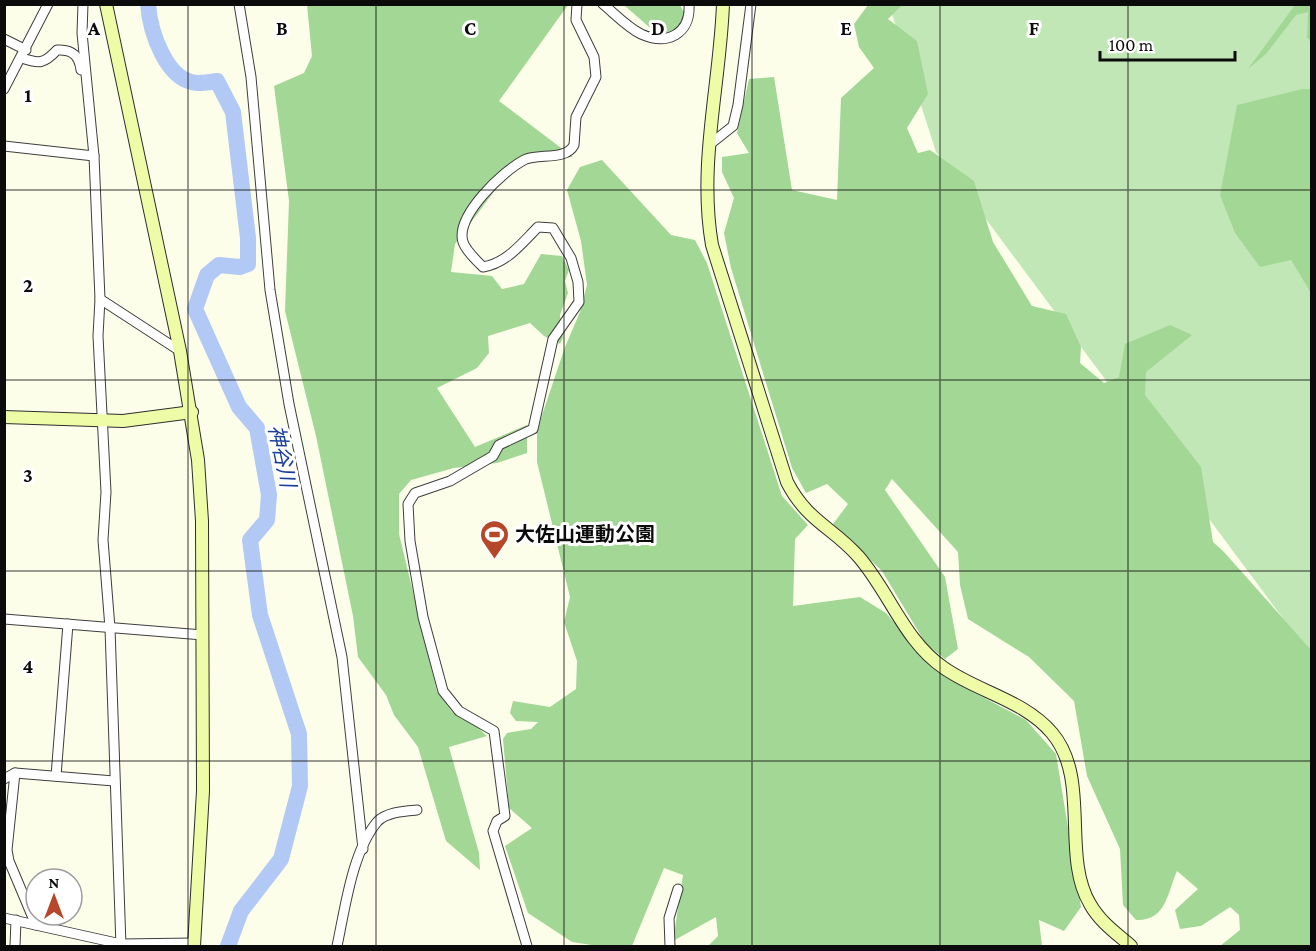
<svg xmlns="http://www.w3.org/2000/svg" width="1316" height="951" viewBox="0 0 1316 951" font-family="'Crimson Pro','Noto Sans JP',serif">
  <rect width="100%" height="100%" fill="#fdfeea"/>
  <path fill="#c2e7b6" d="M 889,5 L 1311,5 L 1311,656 L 936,152 Z"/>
  <g fill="#a2d796">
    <path d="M 307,5 L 568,5 L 499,101 L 573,157 L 532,160 L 507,174 L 455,244 L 451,272 L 492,276 L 502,289 L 524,284 L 541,254 L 562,256 L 569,270 L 565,281 L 568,293 L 560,315 L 563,338 L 560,344 L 544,336 L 530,323 L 488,336 L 489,353 L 477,368 L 437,388 L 475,447 L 527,425 L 527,453 L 497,463 L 454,468 L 411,480 L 399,494 L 399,534 L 437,691 L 452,712 L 476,726 L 487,736 L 449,747 L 479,853 L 480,870 L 446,841 L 418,747 L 394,715 L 386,695 L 358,657 L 353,616 L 316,436 L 285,311 L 289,201 L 274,86 L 304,73 L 312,56 Z"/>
    <path d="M 624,5 L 680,5 L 685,15 L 685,33 L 674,39 L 657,34 Z"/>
    <path d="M 868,5 L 902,5 L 888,19 L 917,41 L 928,94 L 907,128 L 918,153 L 930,150 L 974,181 L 993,242 L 1032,306 L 1066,314 L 1081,347 L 1080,363 L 1104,383 L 1119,377 L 1125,344 L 1170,325 L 1192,335 L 1146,372 L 1145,395 L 1201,467 L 1213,542 L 1224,552 L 1311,650 L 1311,946 L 1220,946 L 1240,930 L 1239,915 L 1230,907 L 1201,926 L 1180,929 L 1175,910 L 1198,889 L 1177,871 C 1167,894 1166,921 1136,920 L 1123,905 L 1120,849 L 1087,776 L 1074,701 L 1029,657 L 968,619 L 960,585 L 958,552 L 892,479 L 885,490 L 945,577 L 958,649 L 945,659 L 926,644 L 882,571 L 833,524 L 848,504 L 827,484 L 806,493 L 792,468 L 731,268 L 724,233 L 734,198 L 722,172 L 722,157 L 749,153 L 737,133 L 749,79 L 774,77 L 792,190 L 837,200 L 841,98 L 874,68 L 859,47 L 854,24 Z"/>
    <path d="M 1295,5 L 1311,5 L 1311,43 L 1307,37 L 1308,12 L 1296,15 L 1266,54 L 1248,69 Z"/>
    <path d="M 1302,89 L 1312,89 L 1311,293 L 1291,260 L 1260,267 L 1235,233 L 1220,195 L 1237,105 Z"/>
    <path d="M 602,160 L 671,235 L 695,240 L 707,263 L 782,496 L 808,525 L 795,539 L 793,606 L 860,597 L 886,613 L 923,657 L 945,677 L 1026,720 L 1056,754 L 1081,907 L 1064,931 L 1039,920 L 1042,946 L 708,946 L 718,936 L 716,917 L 673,941 L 683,875 L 664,868 L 632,946 L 598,946 L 572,942 L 528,913 L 505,846 L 532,828 L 509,808 L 503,739 L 507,733 L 531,729 L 538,722 L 516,721 L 510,713 L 513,701 L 550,707 L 576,689 L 577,661 L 564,622 L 570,597 L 537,462 L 537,430 L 565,347 L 580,312 L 587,285 L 581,241 L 567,190 L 580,167 Z"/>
  </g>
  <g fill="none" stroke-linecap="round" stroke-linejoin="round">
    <path stroke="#b1c9f4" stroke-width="16" d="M 148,4 C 150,31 166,82 198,83 C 204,83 211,82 217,81 L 233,112 L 248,238 L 248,264 L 240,267 L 219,265 L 207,275 L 195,309 L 239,407 L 257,428 L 269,495 L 267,520 L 250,540 L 260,615 L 299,734 L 300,786 L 281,859 L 241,911 L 228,946"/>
    <defs>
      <g id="street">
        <path d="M 83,4 L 82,33 L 94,156 L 100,299 L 98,336 L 106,492 L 103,540 L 110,628 L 121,946"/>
        <path d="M 239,4 L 251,77 L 270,290 L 289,404 L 342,657 L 363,849"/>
        <path d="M 603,4 C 615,14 627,27 641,34 C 667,46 691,34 689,4"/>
        <path d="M 4,39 L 26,50"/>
        <path d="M 22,58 C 39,64 44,64 57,50 C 72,49 79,55 81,70"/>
        <path d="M 4,89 L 48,4"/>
        <path d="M 709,145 L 733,126 L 738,105 L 751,4"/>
        <path d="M 4,146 L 94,156"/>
        <path d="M 100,299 L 180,351"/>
        <path d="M 4,619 L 203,635"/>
        <path d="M 15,773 L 7,850 L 9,861 L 36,925"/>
        <path d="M 56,776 L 68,624"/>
        <path d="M 4,779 L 15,773 L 114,781"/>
        <path d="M 4,918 L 121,944 L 194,943"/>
        <path d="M 15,946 L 16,920"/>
        <path d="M 337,946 C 345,909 352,852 377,822 C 386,812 405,811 417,810"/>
        <path d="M 527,946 L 493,831 L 497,821 L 505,816 L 494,731 L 459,711 L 443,691 L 423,617 L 410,541 L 408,504 L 415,493 L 450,481 L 493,456 L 499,445 L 533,429 L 553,339 L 579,302 L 578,282 L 571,258 L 553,228 L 538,227 C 522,243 507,263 483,267 C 476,260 466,251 463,242 C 455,216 503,171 524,160 C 538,153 566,161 574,145 L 576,117 L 596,77 L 594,57 L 576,20 L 577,4"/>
        <path d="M 670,946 L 669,918 L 678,889"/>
      </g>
      <g id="secondary">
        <path d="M 106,4 L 180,351 L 198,460 L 202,521 L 203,791 L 194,946"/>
        <path d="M 723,4 C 720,85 698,164 712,245 L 787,482 C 807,521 832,527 858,556 C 889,591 904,641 944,668 C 978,692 1024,700 1052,733 C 1091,779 1061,855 1090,904 C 1100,922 1116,933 1131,946"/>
        <path d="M 4,417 L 123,421 L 192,412"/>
      </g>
    </defs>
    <use href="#street" stroke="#3e3e3e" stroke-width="11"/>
    <use href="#secondary" stroke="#2d2d2d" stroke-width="14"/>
    <use href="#street" stroke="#fff" stroke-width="9"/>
    <use href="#secondary" stroke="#effca7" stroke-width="12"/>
  </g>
  <path fill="none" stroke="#0b0b0b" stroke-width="1.5" stroke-opacity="0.55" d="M 188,4 L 188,946M 376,4 L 376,946M 564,4 L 564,946M 752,4 L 752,946M 940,4 L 940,946M 1128,4 L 1128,946M 4,190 L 1312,190M 4,380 L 1312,380M 4,571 L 1312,571M 4,761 L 1312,761"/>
  <defs>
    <symbol id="stadium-pin" viewBox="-11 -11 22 30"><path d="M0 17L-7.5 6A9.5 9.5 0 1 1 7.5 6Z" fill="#b64829" stroke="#fff"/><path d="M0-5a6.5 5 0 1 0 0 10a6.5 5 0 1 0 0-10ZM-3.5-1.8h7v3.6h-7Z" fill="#fff"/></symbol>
  </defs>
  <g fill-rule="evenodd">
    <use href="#stadium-pin" x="478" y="518" width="33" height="45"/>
  </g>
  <g text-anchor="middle" stroke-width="6" stroke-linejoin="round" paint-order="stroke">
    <g font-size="20" font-weight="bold" fill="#0b0b0b" stroke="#fff" text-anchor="start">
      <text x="515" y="541">大佐山運動公園</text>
    </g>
    <g font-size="21" font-style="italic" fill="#1a3f98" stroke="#fff">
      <text transform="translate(282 456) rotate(78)" y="7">神谷川</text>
    </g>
  </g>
  <g font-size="20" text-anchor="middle" font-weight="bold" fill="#0b0b0b" stroke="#fff" stroke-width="6" stroke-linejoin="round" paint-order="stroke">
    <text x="94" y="35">A</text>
    <text x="282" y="35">B</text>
    <text x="470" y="35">C</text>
    <text x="658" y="35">D</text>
    <text x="846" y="35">E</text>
    <text x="1034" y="35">F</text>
    <text x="28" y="102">1</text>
    <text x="28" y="292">2</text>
    <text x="28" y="482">3</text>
    <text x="28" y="673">4</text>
  </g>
  <rect width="1316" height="951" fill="none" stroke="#0b0b0b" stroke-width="12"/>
  <g transform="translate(54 897)"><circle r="28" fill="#ffffff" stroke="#9d9d9d" stroke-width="1.5"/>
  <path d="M0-4.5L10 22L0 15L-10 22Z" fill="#b64829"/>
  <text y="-9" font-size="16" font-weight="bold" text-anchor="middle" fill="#0b0b0b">N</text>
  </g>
  <path d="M1100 51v9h135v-9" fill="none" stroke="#0b0b0b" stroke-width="3"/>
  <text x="1109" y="51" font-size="18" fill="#0b0b0b" stroke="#ffffff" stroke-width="4.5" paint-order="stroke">100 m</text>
</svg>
